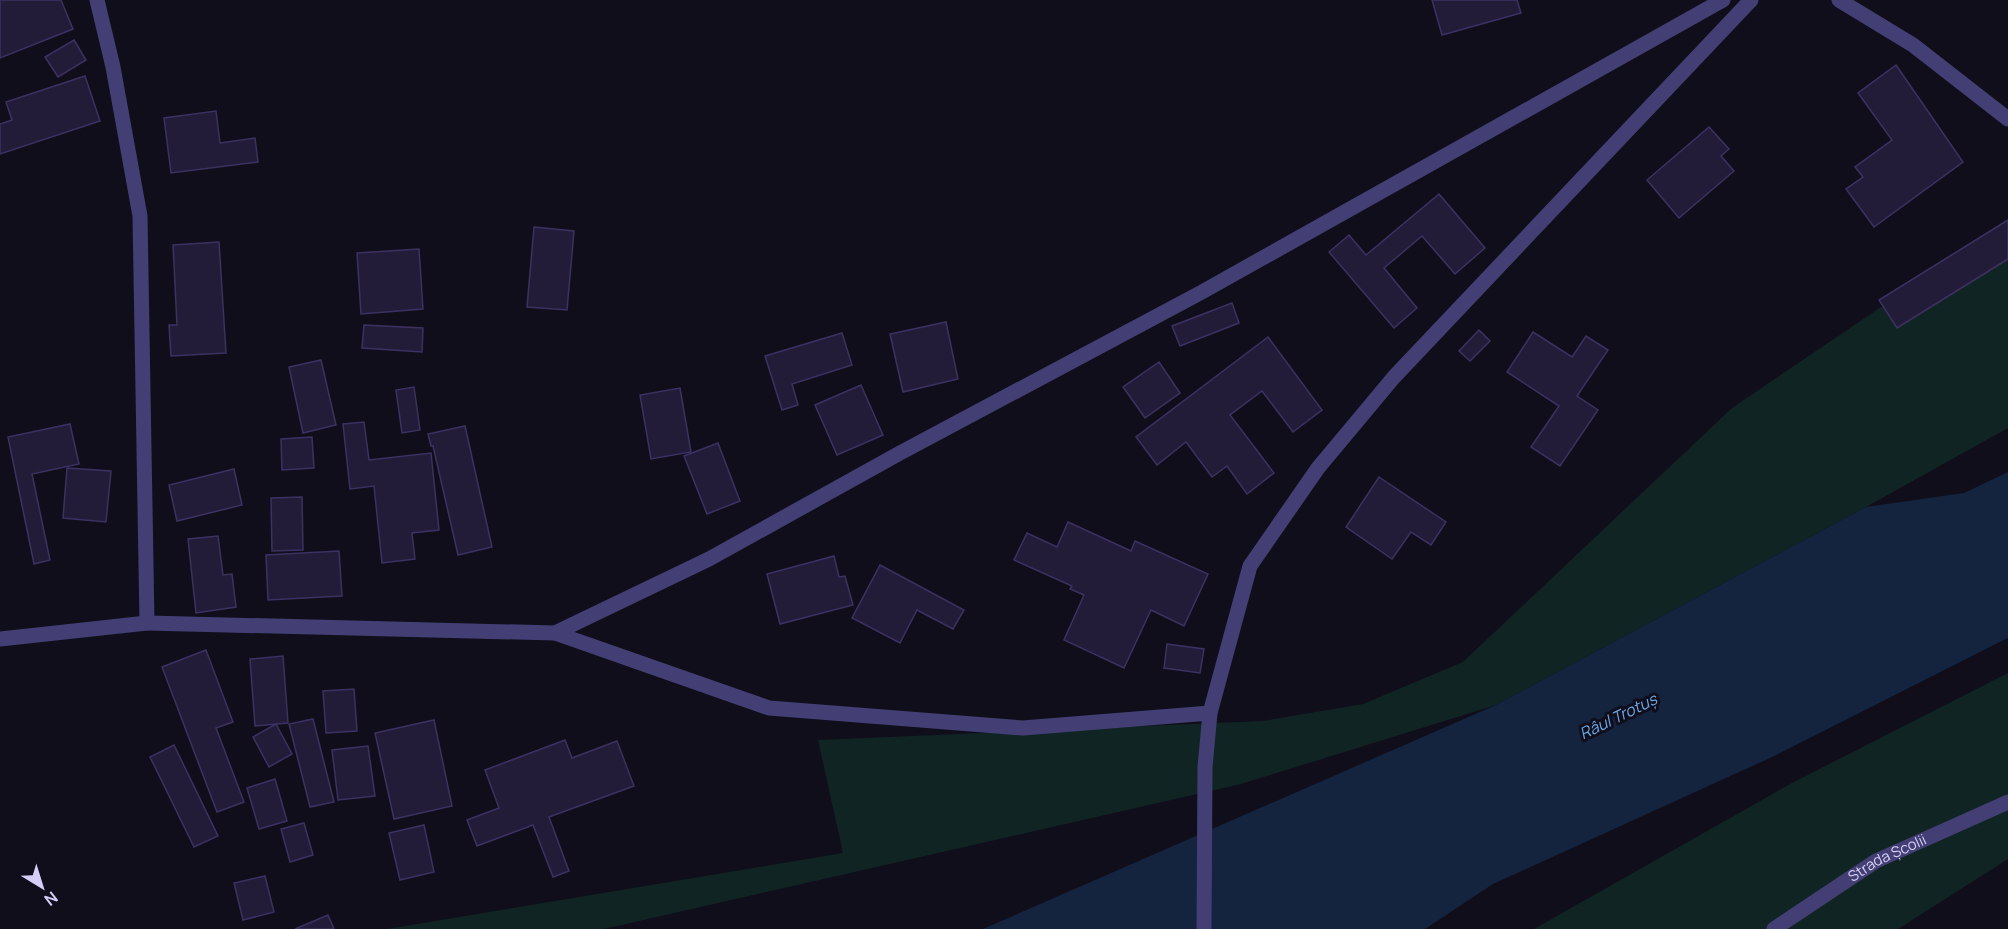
<svg xmlns="http://www.w3.org/2000/svg" width="2008" height="929" viewBox="0 0 2008 929" font-family="Manrope,sans-serif">
  <rect width="100%" height="100%" fill="#100e1b"/>
  <g fill="#112424">
    <path d="M 2008,221 L 2008,428 L 1866,507 L 1496,705 L 1241,784 L 604,929 L 387,929 L 843,853 L 818,740 L 1263,721 L 1363,704 L 1463,662 L 1732,408 Z"/>
    <path d="M 2008,673 L 2008,859 L 1898,929 L 1534,929 L 1790,784 Z"/>
  </g>
  <path fill="#14233e" d="M 2008,472 L 2008,638 L 1772,757 L 1493,884 L 1425,929 L 983,929 L 1496,705 L 1866,507 L 1964,493 Z"/>
  <path fill="#100e1b" d="M 2008,638 L 2008,642 L 1773,760 L 1735,777 Z"/>
  <g fill="#231c39" stroke="#3d3162" stroke-width="1.5">
    <path d="M 0,0 L 61,0 L 73,29 L 0,58 Z"/>
    <path d="M 1432,0 L 1517,0 L 1521,13 L 1442,35 Z"/>
    <path d="M 74,40 L 86,60 L 58,77 L 45,57 Z"/>
    <path d="M 1896,65 L 1963,162 L 1874,227 L 1846,189 L 1863,177 L 1855,167 L 1892,140 L 1858,93 Z"/>
    <path d="M 85,76 L 100,121 L 0,154 L 0,124 L 12,120 L 6,102 Z"/>
    <path d="M 216,111 L 220,143 L 255,138 L 258,162 L 171,173 L 164,118 Z"/>
    <path d="M 1709,127 L 1729,149 L 1721,156 L 1734,171 L 1679,218 L 1647,180 Z"/>
    <path d="M 1439,194 L 1485,248 L 1455,274 L 1422,236 L 1384,268 L 1417,308 L 1394,328 L 1329,252 L 1349,235 L 1366,255 Z"/>
    <path d="M 2008,220 L 2008,259 L 1897,328 L 1879,300 Z"/>
    <path d="M 534,227 L 574,231 L 567,310 L 527,307 Z"/>
    <path d="M 219,242 L 226,353 L 171,356 L 169,325 L 177,325 L 173,245 Z"/>
    <path d="M 419,249 L 423,309 L 361,314 L 357,253 Z"/>
    <path d="M 1232,303 L 1239,323 L 1180,346 L 1172,326 Z"/>
    <path d="M 946,322 L 958,379 L 903,392 L 890,334 Z"/>
    <path d="M 364,325 L 423,328 L 422,352 L 362,348 Z"/>
    <path d="M 1479,330 L 1490,341 L 1470,361 L 1459,351 Z"/>
    <path d="M 1533,332 L 1572,357 L 1586,336 L 1608,350 L 1577,396 L 1598,410 L 1560,466 L 1531,447 L 1559,406 L 1507,372 Z"/>
    <path d="M 842,333 L 852,365 L 792,384 L 798,405 L 782,410 L 765,356 Z"/>
    <path d="M 1268,337 L 1322,410 L 1293,432 L 1262,391 L 1230,415 L 1274,473 L 1247,494 L 1227,466 L 1212,477 L 1186,442 L 1157,465 L 1136,437 Z"/>
    <path d="M 321,360 L 336,425 L 303,433 L 289,367 Z"/>
    <path d="M 1159,362 L 1180,393 L 1145,418 L 1123,387 Z"/>
    <path d="M 861,385 L 883,435 L 837,455 L 815,405 Z"/>
    <path d="M 414,387 L 420,430 L 402,433 L 396,390 Z"/>
    <path d="M 680,388 L 691,452 L 651,459 L 640,395 Z"/>
    <path d="M 364,422 L 369,460 L 431,453 L 439,530 L 412,533 L 415,559 L 382,563 L 374,486 L 350,489 L 343,424 Z"/>
    <path d="M 70,424 L 79,464 L 32,474 L 50,560 L 34,564 L 8,437 Z"/>
    <path d="M 465,426 L 492,547 L 458,555 L 433,446 L 431,446 L 428,434 Z"/>
    <path d="M 312,437 L 314,468 L 282,470 L 281,439 Z"/>
    <path d="M 718,443 L 740,501 L 707,514 L 684,456 Z"/>
    <path d="M 67,468 L 111,471 L 106,522 L 63,518 Z"/>
    <path d="M 234,469 L 242,505 L 177,521 L 169,485 Z"/>
    <path d="M 1379,477 L 1446,522 L 1431,545 L 1411,532 L 1392,559 L 1346,527 Z"/>
    <path d="M 302,497 L 303,550 L 272,551 L 271,498 Z"/>
    <path d="M 1068,522 L 1131,551 L 1135,541 L 1208,574 L 1184,626 L 1151,610 L 1124,668 L 1064,640 L 1084,595 L 1070,589 L 1072,586 L 1014,560 L 1027,533 L 1057,547 Z"/>
    <path d="M 218,536 L 223,575 L 232,574 L 236,607 L 196,613 L 188,539 Z"/>
    <path d="M 339,551 L 342,596 L 268,600 L 266,555 Z"/>
    <path d="M 834,556 L 839,577 L 845,576 L 853,605 L 780,624 L 767,574 Z"/>
    <path d="M 880,565 L 964,610 L 953,629 L 917,610 L 900,643 L 852,618 Z"/>
    <path d="M 1167,644 L 1204,649 L 1200,673 L 1164,668 Z"/>
    <path d="M 206,650 L 233,722 L 216,728 L 244,802 L 217,812 L 162,667 Z"/>
    <path d="M 283,656 L 288,723 L 255,726 L 250,659 Z"/>
    <path d="M 354,689 L 357,731 L 326,733 L 323,691 Z"/>
    <path d="M 313,719 L 334,802 L 310,807 L 289,724 Z"/>
    <path d="M 434,720 L 452,806 L 394,819 L 375,733 Z"/>
    <path d="M 276,724 L 292,754 L 269,767 L 253,737 Z"/>
    <path d="M 565,740 L 572,758 L 617,741 L 634,786 L 549,817 L 569,871 L 553,877 L 533,825 L 477,846 L 467,820 L 499,808 L 485,770 Z"/>
    <path d="M 174,745 L 218,836 L 194,847 L 150,757 Z"/>
    <path d="M 368,746 L 375,796 L 338,800 L 332,750 Z"/>
    <path d="M 275,779 L 287,821 L 259,829 L 247,788 Z"/>
    <path d="M 304,823 L 313,855 L 290,862 L 281,829 Z"/>
    <path d="M 424,825 L 434,872 L 400,880 L 389,833 Z"/>
    <path d="M 265,876 L 274,912 L 243,920 L 234,883 Z"/>
    <path d="M 328,915 L 334,929 L 295,929 Z"/>
  </g>
  <g fill="none" stroke-linecap="round" stroke-linejoin="round">
    <g stroke="#433f74" stroke-width="15">
      <path d="M 97,0 L 113,67 L 140,216 L 147,623 L 555,633 L 709,559 L 900,453 L 1202,292 L 1723,0"/>
      <path d="M 1839,0 L 1913,45 L 2008,119"/>
      <path d="M 555,633 L 769,708 L 1023,728 L 1210,713"/>
      <path d="M 0,639 L 147,623"/>
      <path d="M 1204,929 L 1205,767 L 1210,713 L 1250,566 L 1318,468 L 1394,377 L 1751,0"/>
      <path id="s1" d="M 1774,929 L 1876,861 L 2008,802"/>
    </g>
  </g>
  <g text-anchor="middle" stroke-width="6" stroke-linejoin="round" paint-order="stroke">
    <g font-size="15" fill="#d5cef8" stroke="#100e1b">
      <text dy="5" stroke="none"><textPath href="#s1" startOffset="134">Strada Școlii</textPath></text>
    </g>
    <g font-size="16" font-style="italic" fill="#6aa9eb" stroke="#100e1b">
      <text transform="translate(1618 716) rotate(-26)" y="6">Râul Trotuș</text>
    </g>
  </g>
  <g transform="translate(42 887) rotate(142)" stroke="#100e1b" stroke-width="4.5" paint-order="stroke">
  <path d="M0-4.5L10 22L0 15L-10 22Z" fill="#d5cef8"/>
  <text y="-9" font-size="16" font-weight="bold" text-anchor="middle" fill="#d5cef8">N</text>
  </g>
</svg>
